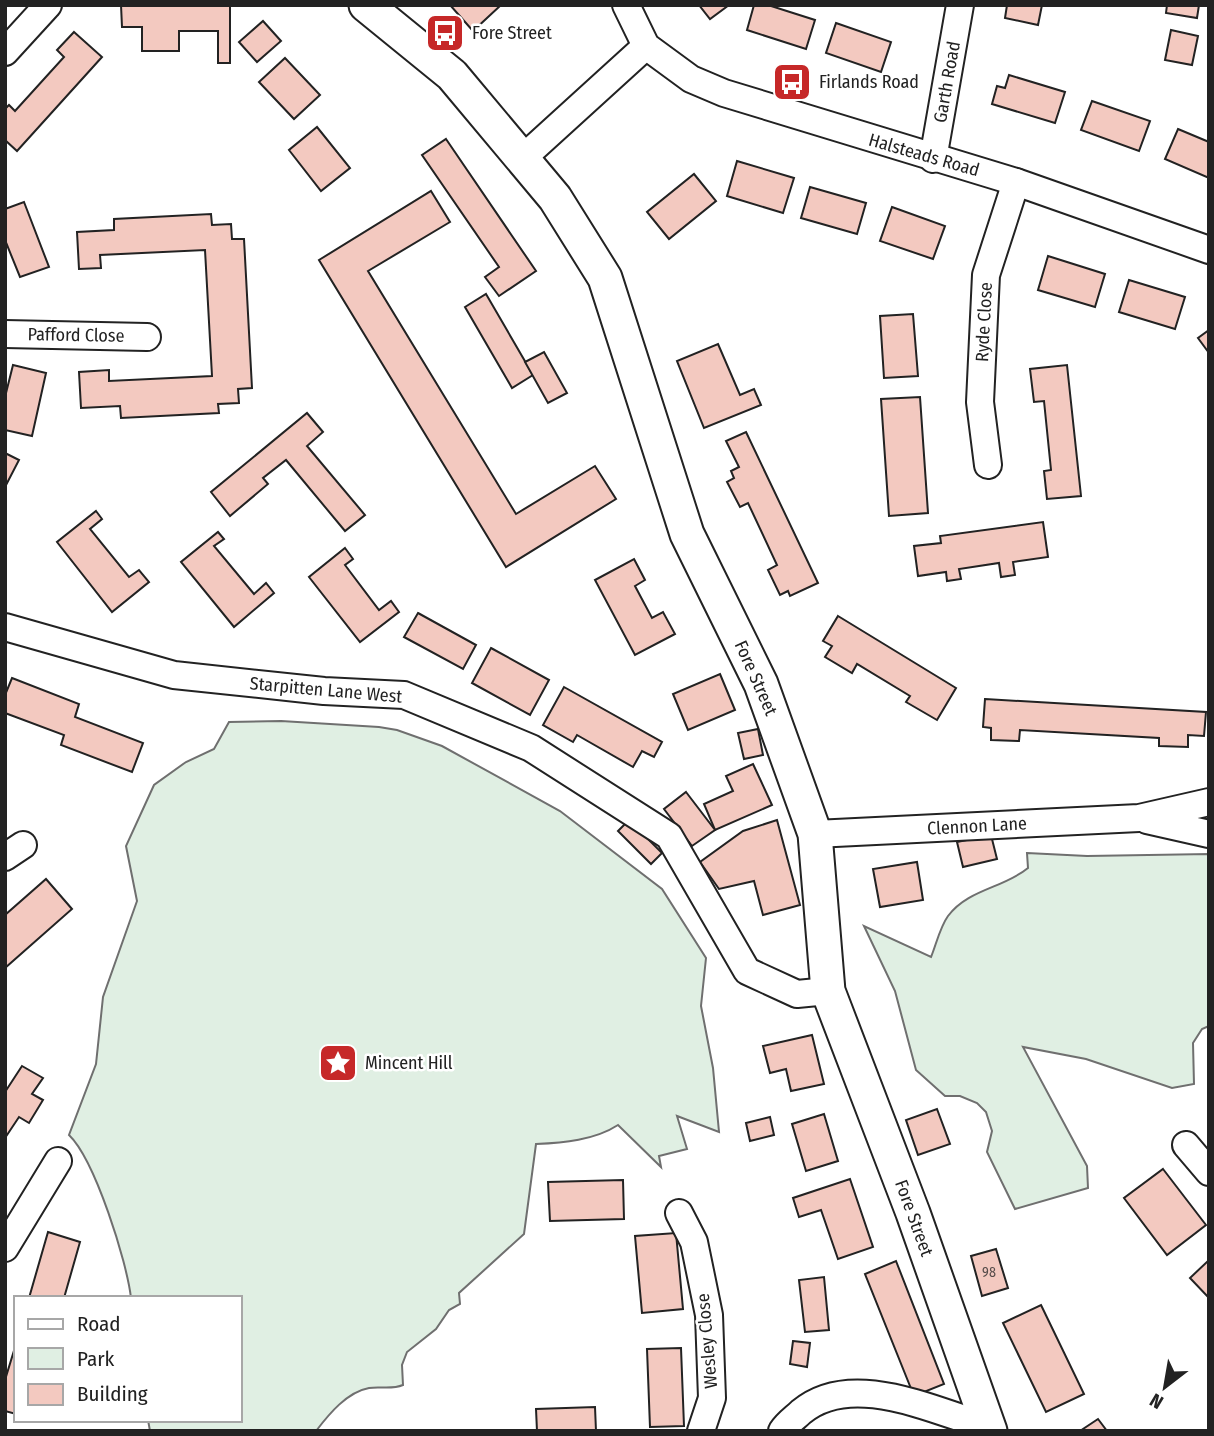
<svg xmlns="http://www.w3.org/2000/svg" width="1214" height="1436" viewBox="0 0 1214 1436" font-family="'Fira Sans Condensed',sans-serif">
  <rect width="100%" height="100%" fill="#fff"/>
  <g fill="#e0efe3" stroke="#6f6f6f" stroke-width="2">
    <path d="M 281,721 L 379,727 L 397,730 L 442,746 L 560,811 L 662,889 L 706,958 L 701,1006 L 713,1068 L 719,1132 L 677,1116 L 687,1149 L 659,1156 L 661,1167 L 618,1125 C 595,1140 563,1143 536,1144 L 524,1234 L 459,1293 L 460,1304 L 449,1310 L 436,1329 L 407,1352 L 402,1365 L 403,1385 C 391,1390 381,1386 369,1388 C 347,1392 329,1414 316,1431 L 150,1431 L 148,1420 L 240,1420 L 240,1298 L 131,1298 C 127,1262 95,1160 69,1135 L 96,1064 L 103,997 L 137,901 L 126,846 L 154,785 L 186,762 L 214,749 L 229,722 Z"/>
    <path d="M 1027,853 L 1087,856 L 1209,854 L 1209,1026 L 1202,1029 L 1193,1043 L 1194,1084 L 1172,1088 L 1086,1059 L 1023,1047 L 1087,1166 L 1088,1188 L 1015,1209 L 987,1152 L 992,1131 L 986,1112 L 977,1103 L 960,1096 L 945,1096 L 916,1070 L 895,991 L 864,926 L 931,957 C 936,945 940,927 948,916 C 968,889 1004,888 1028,868 Z"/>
  </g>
  <g fill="#f3c9c0" stroke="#222" stroke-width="2">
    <path d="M 121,5 L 230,5 L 230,63 L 218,63 L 218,31 L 179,31 L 179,51 L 142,51 L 142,27 L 122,27 Z"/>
    <path d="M 450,5 L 501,5 L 473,31 Z"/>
    <path d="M 699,5 L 729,5 L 710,19 Z"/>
    <path d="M 754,5 L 768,5 L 815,20 L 806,49 L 747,30 Z"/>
    <path d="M 1007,5 L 1042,5 L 1038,25 L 1005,18 Z"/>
    <path d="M 1167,5 L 1199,5 L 1197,18 L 1166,13 Z"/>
    <path d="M 263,21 L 281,41 L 257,62 L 239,42 Z"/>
    <path d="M 836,23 L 891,42 L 881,72 L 826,53 Z"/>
    <path d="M 1171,30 L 1198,36 L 1192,65 L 1165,60 Z"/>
    <path d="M 74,32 L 102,57 L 17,151 L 5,140 L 5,109 L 9,105 L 15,111 L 64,57 L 57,50 Z"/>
    <path d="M 285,58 L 320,95 L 294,119 L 259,82 Z"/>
    <path d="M 1009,75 L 1065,92 L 1055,123 L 992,104 L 997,86 L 1005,88 Z"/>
    <path d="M 1092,101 L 1150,121 L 1139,151 L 1081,130 Z"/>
    <path d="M 317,127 L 350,168 L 321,191 L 289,150 Z"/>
    <path d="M 1178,129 L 1209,142 L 1209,178 L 1165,159 Z"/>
    <path d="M 446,139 L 536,271 L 499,296 L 485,277 L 499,267 L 422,155 Z"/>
    <path d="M 737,161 L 794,178 L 783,213 L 727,196 Z"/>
    <path d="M 694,174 L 716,201 L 669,239 L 647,212 Z"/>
    <path d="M 810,187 L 866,203 L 857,234 L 801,218 Z"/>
    <path d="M 431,191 L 450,222 L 368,271 L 516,514 L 595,466 L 616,499 L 506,567 L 319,260 Z"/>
    <path d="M 24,202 L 49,267 L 20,277 L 5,240 L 5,209 Z"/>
    <path d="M 892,207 L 945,226 L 933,259 L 880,241 Z"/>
    <path d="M 211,214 L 212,225 L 231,224 L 232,239 L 244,239 L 252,388 L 238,389 L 239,403 L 218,404 L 219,413 L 121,418 L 120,406 L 81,408 L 79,372 L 109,370 L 109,381 L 212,376 L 205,250 L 100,255 L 101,268 L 79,269 L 77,232 L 114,230 L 114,219 Z"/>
    <path d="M 1048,256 L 1105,274 L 1095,307 L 1038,290 Z"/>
    <path d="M 1129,280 L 1185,297 L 1175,329 L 1119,312 Z"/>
    <path d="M 486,294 L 533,375 L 512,388 L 465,307 Z"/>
    <path d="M 913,314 L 918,376 L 884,378 L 880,316 Z"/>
    <path d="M 1209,330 L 1209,353 L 1198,338 Z"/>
    <path d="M 718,344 L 740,395 L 754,389 L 761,405 L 704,428 L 677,361 Z"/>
    <path d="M 544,352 L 567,393 L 548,403 L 525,362 Z"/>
    <path d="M 13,365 L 46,373 L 32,436 L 5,430 L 5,397 Z"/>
    <path d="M 1067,365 L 1081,496 L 1047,499 L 1044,471 L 1051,470 L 1044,401 L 1034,402 L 1030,369 Z"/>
    <path d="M 920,397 L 928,513 L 889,516 L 881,399 Z"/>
    <path d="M 307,413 L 323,432 L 307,446 L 365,515 L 345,531 L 286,460 L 263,478 L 268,484 L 230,516 L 211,492 Z"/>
    <path d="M 746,432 L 818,583 L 790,596 L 788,591 L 780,595 L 768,570 L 777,565 L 748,503 L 740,507 L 727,482 L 734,478 L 731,471 L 739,467 L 726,441 Z"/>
    <path d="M 5,453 L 19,460 L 5,487 Z"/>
    <path d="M 96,511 L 102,519 L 90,529 L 129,577 L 139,570 L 149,582 L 112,612 L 57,542 Z"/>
    <path d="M 1043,522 L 1048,557 L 1013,562 L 1015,575 L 1001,577 L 999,563 L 959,569 L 961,579 L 947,581 L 946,572 L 918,576 L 914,546 L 941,543 L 940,536 Z"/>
    <path d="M 218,532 L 224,539 L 214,546 L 254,594 L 266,583 L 274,593 L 234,627 L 181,562 Z"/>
    <path d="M 345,548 L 353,559 L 345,565 L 379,610 L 391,601 L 399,612 L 360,642 L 309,577 Z"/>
    <path d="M 634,559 L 645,580 L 635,586 L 652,618 L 663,612 L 675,634 L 635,655 L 595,580 Z"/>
    <path d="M 418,613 L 476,645 L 463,669 L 404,637 Z"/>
    <path d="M 838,616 L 956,688 L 937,720 L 906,702 L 910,696 L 857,664 L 852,673 L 825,657 L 832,646 L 823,641 Z"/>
    <path d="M 491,648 L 549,680 L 530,715 L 472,683 Z"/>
    <path d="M 720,674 L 735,710 L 688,730 L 673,694 Z"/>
    <path d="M 12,678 L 79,704 L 75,717 L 143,743 L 132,772 L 61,745 L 64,735 L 5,713 L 5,695 Z"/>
    <path d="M 564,687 L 662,742 L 654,757 L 642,751 L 633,767 L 577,735 L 573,742 L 543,725 Z"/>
    <path d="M 985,699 L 1206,712 L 1204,736 L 1188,735 L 1188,747 L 1159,746 L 1159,738 L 1020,730 L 1019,741 L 991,740 L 991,728 L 983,727 Z"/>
    <path d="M 758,729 L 763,755 L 744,759 L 738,733 Z"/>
    <path d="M 753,764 L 772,805 L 715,830 L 704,804 L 733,791 L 726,776 Z"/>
    <path d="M 686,792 L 715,830 L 692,846 L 664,809 Z"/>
    <path d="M 629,820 L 662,853 L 651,864 L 618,831 Z"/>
    <path d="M 777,820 L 800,905 L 763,915 L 754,881 L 719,889 L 700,862 L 743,831 Z"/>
    <path d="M 991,835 L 997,859 L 963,867 L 957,842 Z"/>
    <path d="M 917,862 L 923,900 L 880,907 L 873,869 Z"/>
    <path d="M 46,879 L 72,909 L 5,968 L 5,915 Z"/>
    <path d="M 812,1035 L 824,1084 L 791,1091 L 786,1069 L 770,1073 L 763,1046 Z"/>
    <path d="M 22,1066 L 43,1078 L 32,1094 L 43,1100 L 29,1123 L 19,1117 L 5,1138 L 5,1092 Z"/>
    <path d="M 937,1109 L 950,1144 L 918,1155 L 906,1120 Z"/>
    <path d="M 824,1114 L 838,1161 L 806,1171 L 792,1124 Z"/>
    <path d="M 770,1117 L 774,1135 L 750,1141 L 746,1123 Z"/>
    <path d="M 1163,1169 L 1206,1225 L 1167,1255 L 1124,1198 Z"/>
    <path d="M 850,1179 L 873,1247 L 838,1259 L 821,1210 L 799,1217 L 793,1198 Z"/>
    <path d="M 623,1180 L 624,1219 L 550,1221 L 548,1182 Z"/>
    <path d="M 48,1232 L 80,1242 L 64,1298 L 29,1298 Z"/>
    <path d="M 676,1233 L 683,1309 L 642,1313 L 635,1236 Z"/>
    <path d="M 996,1249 L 1008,1288 L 982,1296 L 971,1256 Z"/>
    <path d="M 1209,1260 L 1209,1298 L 1190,1278 Z"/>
    <path d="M 896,1261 L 944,1384 L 914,1396 L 865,1274 Z"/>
    <path d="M 824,1277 L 829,1330 L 805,1332 L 799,1280 Z"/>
    <path d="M 1041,1305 L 1084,1394 L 1046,1412 L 1003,1323 Z"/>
    <path d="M 793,1341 L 810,1343 L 807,1367 L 790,1364 Z"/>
    <path d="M 16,1344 L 16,1414 L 5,1411 L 5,1380 Z"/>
    <path d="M 681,1348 L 684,1426 L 650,1427 L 647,1349 Z"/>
    <path d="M 595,1407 L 596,1431 L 537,1431 L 536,1409 Z"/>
    <path d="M 1098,1419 L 1107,1431 L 1080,1431 Z"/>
  </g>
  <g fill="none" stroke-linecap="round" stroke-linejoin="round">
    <defs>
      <g id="minor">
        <path d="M 626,5 L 646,46 L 691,79 L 724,93 L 1016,182 L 1209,250"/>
        <path d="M 5,52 L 48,5"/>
        <path d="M 524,157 L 646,46"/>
        <path d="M 933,159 L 960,5"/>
        <path d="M 5,334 L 147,337"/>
        <path d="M 988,465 L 980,402 L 986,275 L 1016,182"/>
        <path d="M 5,627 L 174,675 L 324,691 L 404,695 L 531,748 L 669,836 L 747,971 L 797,994 L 828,991"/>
        <path d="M 1147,820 L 1209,834"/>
        <path d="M 815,834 L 1139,818 L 1209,802"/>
        <path d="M 5,857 L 23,845"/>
        <path d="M 1186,1145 L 1209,1172"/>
        <path d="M 679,1213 L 694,1242 L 709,1315 L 712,1398 L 701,1431"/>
        <path d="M 5,1248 L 58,1161"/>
        <path d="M 782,1431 C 787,1423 795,1418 801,1412 C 851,1370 931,1410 986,1426"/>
      </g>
      <path id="tertiary" d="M 366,5 L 452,75 L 555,198 L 605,278 L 687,534 L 761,684 L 815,834 L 828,991 L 913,1213 L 990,1431"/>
    </defs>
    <use href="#minor" stroke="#222" stroke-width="30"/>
    <use href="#tertiary" stroke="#222" stroke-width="37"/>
    <use href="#minor" stroke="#fff" stroke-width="26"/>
    <use href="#tertiary" stroke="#fff" stroke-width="33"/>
  </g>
  <defs>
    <symbol id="bus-square" viewBox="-11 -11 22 22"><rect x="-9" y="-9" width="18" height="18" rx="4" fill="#c62828" stroke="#fff"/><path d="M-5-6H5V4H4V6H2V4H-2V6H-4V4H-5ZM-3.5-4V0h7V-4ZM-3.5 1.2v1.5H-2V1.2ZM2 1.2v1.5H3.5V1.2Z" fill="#fff"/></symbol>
    <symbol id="sight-square" viewBox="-11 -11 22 22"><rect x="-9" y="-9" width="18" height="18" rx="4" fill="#c62828" stroke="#fff"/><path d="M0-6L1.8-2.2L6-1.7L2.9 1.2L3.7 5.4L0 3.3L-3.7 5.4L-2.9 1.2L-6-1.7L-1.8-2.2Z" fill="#fff"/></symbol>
  </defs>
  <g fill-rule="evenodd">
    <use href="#bus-square" x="423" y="11" width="44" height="44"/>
    <use href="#bus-square" x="770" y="60" width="44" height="44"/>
    <use href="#sight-square" x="316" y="1041" width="44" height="44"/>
  </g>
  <g text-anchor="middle" stroke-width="5" stroke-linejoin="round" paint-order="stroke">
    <g font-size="14" fill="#564c4a">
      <text x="989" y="1277">98</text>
    </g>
    <g font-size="18" fill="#222" stroke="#fff" text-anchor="start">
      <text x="472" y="39">Fore Street</text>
      <text x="819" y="88">Firlands Road</text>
      <text x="365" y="1069">Mincent Hill</text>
    </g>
    <g font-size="18" fill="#222" stroke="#fff">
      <text transform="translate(947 82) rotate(-80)" y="6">Garth Road</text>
      <text transform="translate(924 155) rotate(16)" y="6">Halsteads Road</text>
      <text transform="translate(984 322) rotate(-87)" y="6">Ryde Close</text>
      <text transform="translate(76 335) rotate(1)" y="6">Pafford Close</text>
      <text transform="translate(756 678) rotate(66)" y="6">Fore Street</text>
      <text transform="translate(326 690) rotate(5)" y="6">Starpitten Lane West</text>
      <text transform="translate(977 826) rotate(-3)" y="6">Clennon Lane</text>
      <text transform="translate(914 1218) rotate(70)" y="6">Fore Street</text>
      <text transform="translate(707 1341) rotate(-95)" y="6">Wesley Close</text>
    </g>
  </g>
  <rect width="1214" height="1436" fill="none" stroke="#222222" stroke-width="14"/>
  <rect x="14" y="1296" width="228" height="126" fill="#ffffff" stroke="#a7a7a7" stroke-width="2"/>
  <rect x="28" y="1319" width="35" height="10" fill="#ffffff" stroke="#a7a7a7" stroke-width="2"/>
  <text x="77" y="1331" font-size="21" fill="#222222">Road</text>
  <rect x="28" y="1348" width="35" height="21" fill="#e0efe3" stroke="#a7a7a7" stroke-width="2"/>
  <text x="77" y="1366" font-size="21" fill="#222222">Park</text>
  <rect x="28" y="1384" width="35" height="21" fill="#f3c9c0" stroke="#a7a7a7" stroke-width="2"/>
  <text x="77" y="1401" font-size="21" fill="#222222">Building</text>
  <g transform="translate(1165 1387) rotate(211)" stroke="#ffffff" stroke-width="5" paint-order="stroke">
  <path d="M0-5L12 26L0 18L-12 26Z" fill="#222222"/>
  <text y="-10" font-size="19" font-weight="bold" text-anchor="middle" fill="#222222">N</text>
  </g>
</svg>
